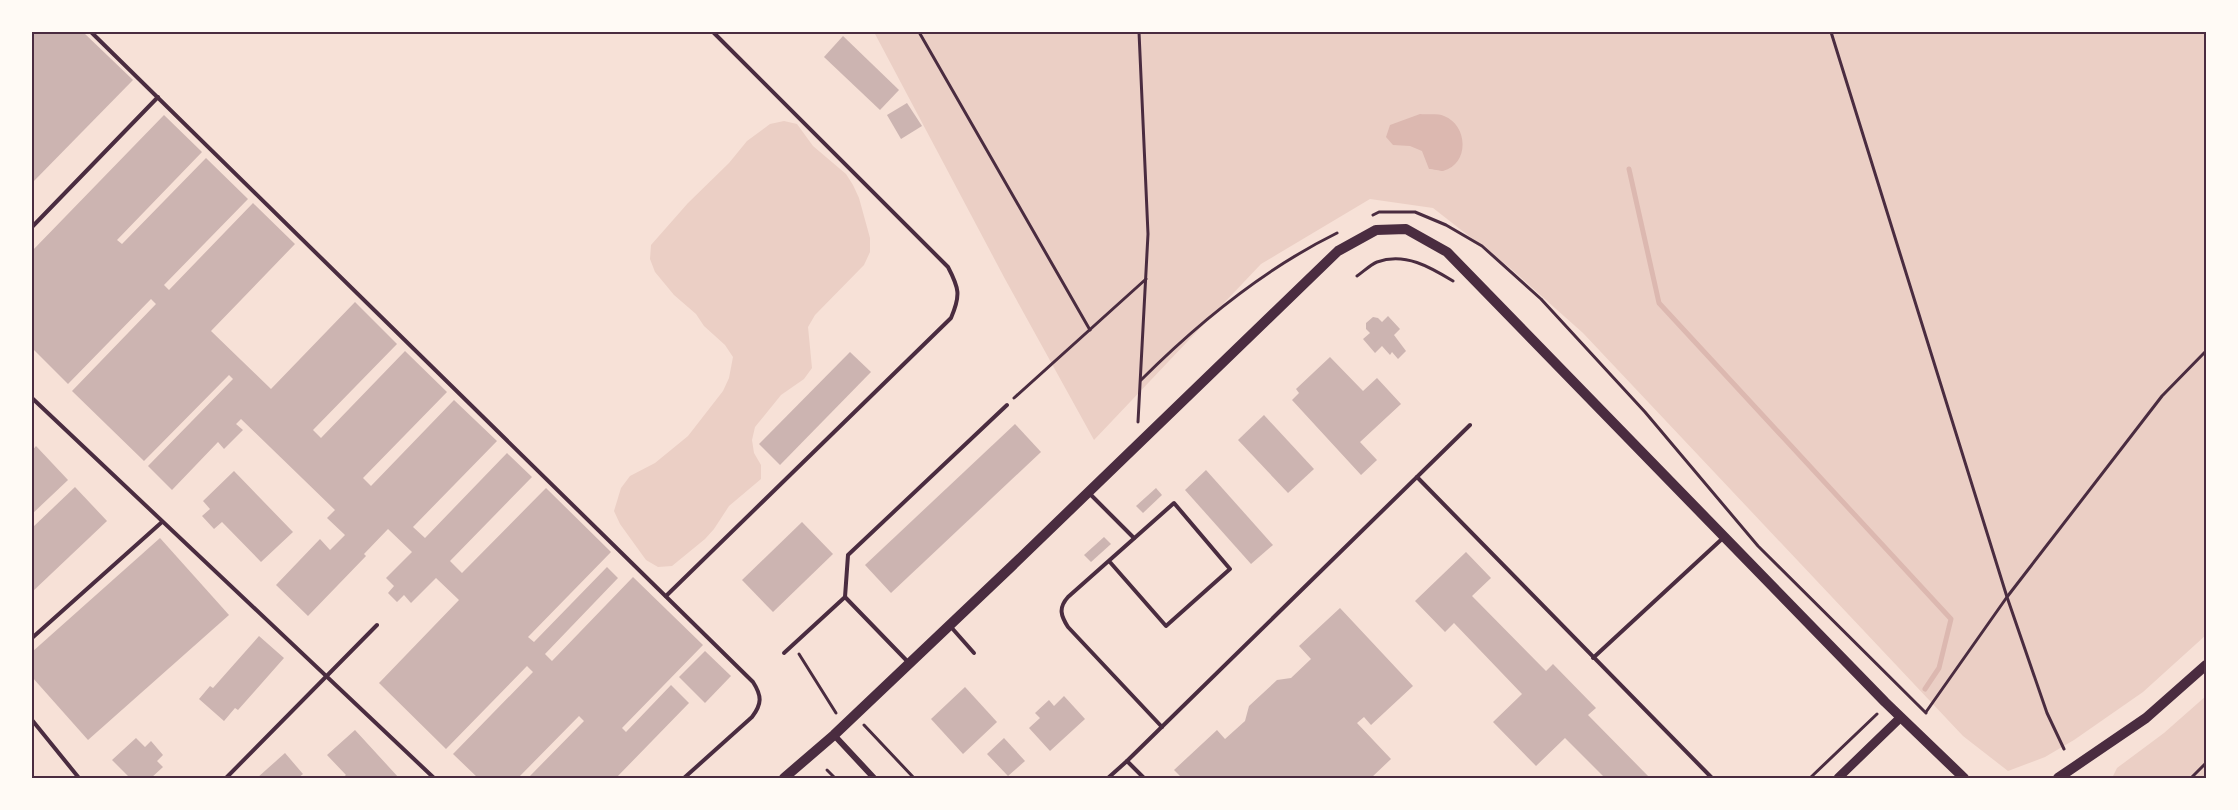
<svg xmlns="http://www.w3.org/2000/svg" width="2238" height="810" viewBox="0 0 2238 810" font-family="Inter,sans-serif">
  <rect width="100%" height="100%" fill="#f7e1d7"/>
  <g fill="#ebcfc5">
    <path d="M 874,32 L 2206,32 L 2206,635 L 2143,692 L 2074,740 L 2045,757 L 2008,771 L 1963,736 L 1583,333 L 1510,268 L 1433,208 L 1370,199 L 1261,264 L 1094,440 L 1005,279 Z"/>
    <path d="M 784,121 L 797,124 L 813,146 L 846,174 L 853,185 L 859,198 L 870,238 L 870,252 L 864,265 L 815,315 L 808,327 L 812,368 L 804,379 L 781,395 L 755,427 L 752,440 L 754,453 L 761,465 L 761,479 L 729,506 L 714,529 L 705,539 L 672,566 L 658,567 L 646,560 L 620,524 L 614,511 L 621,488 L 630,476 L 655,463 L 688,436 L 723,391 L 729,378 L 733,357 L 725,345 L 704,326 L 696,314 L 674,295 L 655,272 L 650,259 L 651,245 L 688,203 L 729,163 L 747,141 L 770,124 Z"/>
    <path d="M 2206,696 L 2206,778 L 2112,778 L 2117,768 L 2164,733 Z"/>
  </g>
  <path fill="#dcb8b0" d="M 1420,114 C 1427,115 1438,113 1444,116 C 1468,125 1470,164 1443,171 C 1440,171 1433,169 1429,169 L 1422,151 L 1410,146 L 1393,145 L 1386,137 L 1390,125 Z"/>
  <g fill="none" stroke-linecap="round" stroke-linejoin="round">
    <path stroke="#dcb8b0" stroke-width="5" d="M 1629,169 L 1659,303 L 1951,619 L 1939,668 L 1925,689"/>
  </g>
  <g fill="#ccb4b1">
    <path d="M 32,32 L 83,32 L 133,80 L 32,183 Z"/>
    <path d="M 843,36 L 899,90 L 880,110 L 824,57 Z"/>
    <path d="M 907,103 L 922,126 L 901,139 L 887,115 Z"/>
    <path d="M 164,115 L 202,152 L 117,240 L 122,244 L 206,158 L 248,199 L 164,285 L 169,290 L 253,203 L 295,244 L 211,331 L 271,389 L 355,302 L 397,344 L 313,430 L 321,438 L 405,351 L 447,392 L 363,478 L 371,486 L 454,400 L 497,441 L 413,527 L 425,538 L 507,453 L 532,477 L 450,561 L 462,573 L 546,488 L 611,552 L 528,637 L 534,642 L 607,567 L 618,578 L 545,654 L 552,661 L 633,577 L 703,645 L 622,728 L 626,732 L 671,685 L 689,703 L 616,778 L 528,778 L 584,721 L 579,716 L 518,778 L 478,778 L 453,754 L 533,672 L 527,666 L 446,749 L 379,683 L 459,600 L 436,578 L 411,603 L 404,595 L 397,602 L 388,593 L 394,586 L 386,578 L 412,552 L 388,529 L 364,554 L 366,556 L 308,616 L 276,585 L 320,539 L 330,550 L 345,535 L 327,518 L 335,510 L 241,419 L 236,424 L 243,430 L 224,449 L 218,442 L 172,490 L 148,466 L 233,379 L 229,375 L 144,461 L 72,391 L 156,304 L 151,299 L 68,384 L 32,348 L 32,251 Z"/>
    <path d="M 1388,316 L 1400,329 L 1394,335 L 1406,351 L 1398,359 L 1392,352 L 1390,355 L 1382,346 L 1375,353 L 1363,339 L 1370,333 L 1366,329 L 1366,323 L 1373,317 L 1378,318 L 1382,322 Z"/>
    <path d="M 850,352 L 871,372 L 780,465 L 759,444 Z"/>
    <path d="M 1330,357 L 1363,391 L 1377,378 L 1401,404 L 1360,442 L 1377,460 L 1361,475 L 1292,400 L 1299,393 L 1296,389 Z"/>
    <path d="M 1264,415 L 1314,469 L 1288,493 L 1238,440 Z"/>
    <path d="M 1015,424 L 1041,452 L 891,593 L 865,565 Z"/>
    <path d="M 36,446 L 68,480 L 32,514 L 32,451 Z"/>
    <path d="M 1206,470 L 1273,545 L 1251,564 L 1185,490 Z"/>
    <path d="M 234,471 L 293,532 L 261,562 L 222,522 L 214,529 L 202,516 L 210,509 L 203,501 Z"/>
    <path d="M 75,487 L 107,521 L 32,592 L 32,528 Z"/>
    <path d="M 1156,488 L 1162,495 L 1143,513 L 1136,506 Z"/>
    <path d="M 802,522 L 833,554 L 773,612 L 742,580 Z"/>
    <path d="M 1104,537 L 1111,544 L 1091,562 L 1084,555 Z"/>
    <path d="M 160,538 L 229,615 L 88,740 L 32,677 L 32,652 Z"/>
    <path d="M 1466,552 L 1491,578 L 1472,596 L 1546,671 L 1553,664 L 1596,708 L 1588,715 L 1650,778 L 1605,778 L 1565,738 L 1536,766 L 1493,722 L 1522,694 L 1454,623 L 1445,632 L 1415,601 Z"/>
    <path d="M 1340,608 L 1413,686 L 1371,725 L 1364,717 L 1357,723 L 1391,759 L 1371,778 L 1182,778 L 1174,770 L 1217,730 L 1225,739 L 1245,721 L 1249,706 L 1277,680 L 1291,678 L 1311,659 L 1299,646 Z"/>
    <path d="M 259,636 L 284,658 L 238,710 L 235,708 L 224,721 L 199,699 L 210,686 L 213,688 Z"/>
    <path d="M 705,651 L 731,676 L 705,703 L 679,677 Z"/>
    <path d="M 965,687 L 997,722 L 963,754 L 931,719 Z"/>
    <path d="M 1064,696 L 1085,719 L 1050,751 L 1029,728 L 1040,718 L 1035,713 L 1049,700 L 1054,706 Z"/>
    <path d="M 355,730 L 399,778 L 342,778 L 346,775 L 327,755 Z"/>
    <path d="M 136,738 L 145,747 L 151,741 L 163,755 L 157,761 L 163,767 L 151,778 L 130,778 L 112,760 Z"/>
    <path d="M 1004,738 L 1025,761 L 1008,776 L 987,754 Z"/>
    <path d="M 285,753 L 303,774 L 298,778 L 257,778 Z"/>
  </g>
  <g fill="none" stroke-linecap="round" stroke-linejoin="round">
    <g stroke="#4a2c40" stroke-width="3">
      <path d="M 919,32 L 1090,330"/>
      <path d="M 1831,32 L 2007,597 L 1926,712"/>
      <path d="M 1373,215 L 1379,212 L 1415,212 L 1446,225 L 1482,246 L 1541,299 L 1645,412 L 1758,546 L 1926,713"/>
      <path d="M 1357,276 C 1363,272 1370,265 1377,262 C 1405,252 1430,267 1453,281"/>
      <path d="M 1141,380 C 1197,324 1266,268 1337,233"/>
      <path d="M 1014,398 L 1146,279"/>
      <path d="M 1138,422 L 1148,234 L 1139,32"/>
      <path d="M 799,654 L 836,713"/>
      <path d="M 864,725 L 914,778"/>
      <path d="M 2064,749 L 2047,713 L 2007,597 L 2162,396 L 2206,351"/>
      <path d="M 827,770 L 835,778"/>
      <path d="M 1810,778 L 1877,714"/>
      <path d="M 2191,778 L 2206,763"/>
    </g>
    <g stroke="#4a2c40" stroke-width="4">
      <path d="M 91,32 L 753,682 C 762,696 762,704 752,717 L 684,778"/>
      <path d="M 32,227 L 158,97"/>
      <path d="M 32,398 L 434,778"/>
      <path d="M 1417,477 L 1712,778"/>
      <path d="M 1090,494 L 1134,538"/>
      <path d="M 1109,561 L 1166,626 L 1230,569 L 1174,503 L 1068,597 C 1058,608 1061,616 1068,627 L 1162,727"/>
      <path d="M 666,596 L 951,318 C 961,295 959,288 948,267 L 713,32"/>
      <path d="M 845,597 L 848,555 L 1007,405"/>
      <path d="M 951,627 L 974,653"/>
      <path d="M 32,638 L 162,522"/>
      <path d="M 784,653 L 845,597 L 909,663"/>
      <path d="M 1593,658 L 1723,538"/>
      <path d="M 32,720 L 79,778"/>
      <path d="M 1127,761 L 1470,425"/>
      <path d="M 226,778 L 377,625"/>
      <path d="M 1108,778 L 1127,761 L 1144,778"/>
    </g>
    <path stroke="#4a2c40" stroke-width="6" d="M 834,735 L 874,778"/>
    <path stroke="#4a2c40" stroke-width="9" d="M 1838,778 L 1900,718"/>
    <g stroke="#4a2c40" stroke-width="10">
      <path d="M 784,778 L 834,735 L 1012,566 L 1338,251 L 1376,230 L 1406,229 L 1447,252 L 1885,702 L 1964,778"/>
      <path d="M 2058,778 L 2146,718 L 2206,665"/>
    </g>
  </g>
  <rect width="2238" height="810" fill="none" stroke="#fffaf5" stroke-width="66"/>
  <rect x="33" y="33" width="2172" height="744" fill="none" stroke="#4a2c40" stroke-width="2"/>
</svg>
